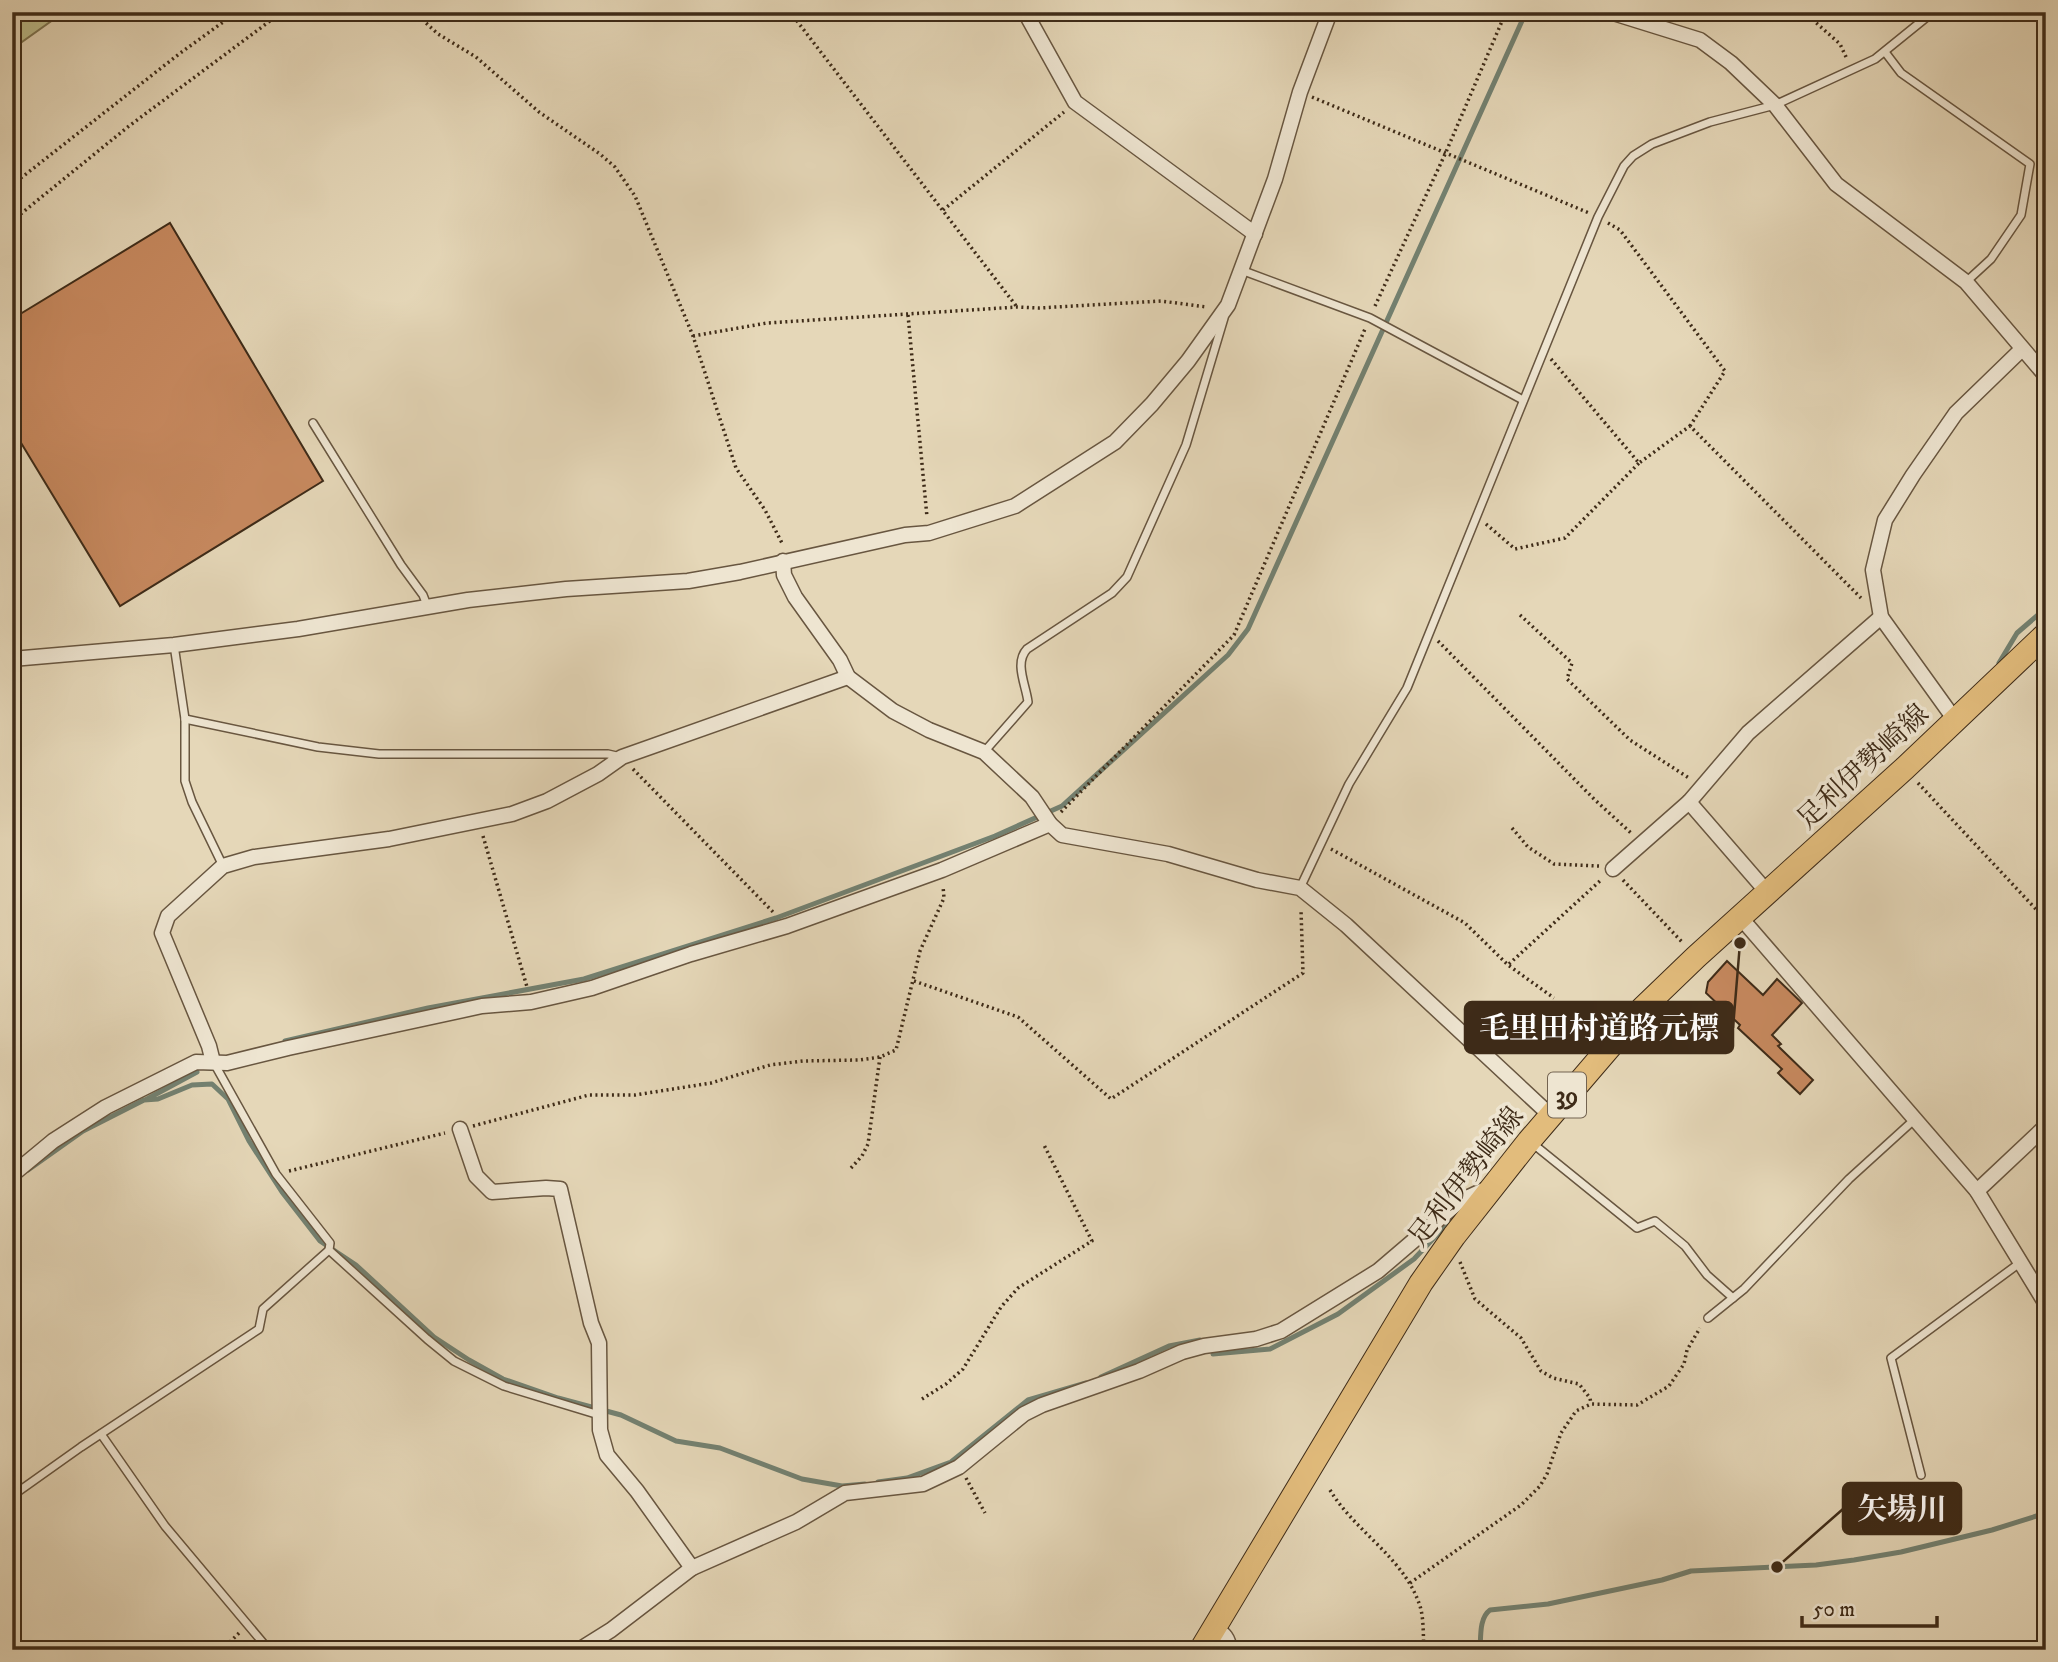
<svg xmlns="http://www.w3.org/2000/svg" width="2058" height="1662" viewBox="0 0 2058 1662" font-family="'IM FELL DW Pica','Noto Serif JP',serif">
  <rect width="100%" height="100%" fill="#e5d7b8"/>
  <filter id="stains"><feTurbulence type="fractalNoise" baseFrequency=".00286" numOctaves="4"/><feColorMatrix values="0 0 0 0 .2 0 0 0 0 .09 0 0 0 0 .02 0 0 0 .5 -.17"/></filter>
  <radialGradient id="worn" r=".72"><stop offset=".6" stop-color="#630" stop-opacity="0"/><stop offset="1" stop-color="#630" stop-opacity=".3"/></radialGradient>
  <path fill="#bcbc8a" stroke="#7d7451" stroke-width="2" d="M 12,12 L 64,12 L 12,49 Z"/>
  <g fill="none" stroke-linecap="round" stroke-linejoin="round">
    <g stroke="#738171" stroke-width="5">
      <path d="M 1999,663 L 2017,633 L 2046,608"/>
      <path d="M 285,1041 L 428,1008 L 584,979 L 776,918 L 995,836 L 1062,806 L 1228,655 L 1248,629 L 1526,12"/>
      <path d="M 147,1099 L 197,1072"/>
      <path d="M 28,1170 L 83,1131 L 144,1100 L 158,1099 L 192,1085 L 212,1084 L 228,1099 L 249,1141 L 282,1192 L 320,1241 L 356,1265 L 434,1337 L 469,1360 L 503,1379 L 558,1398 L 621,1415 L 676,1441 L 720,1448 L 802,1479 L 842,1486 L 865,1484"/>
      <path d="M 1213,1354 L 1270,1349 L 1338,1314 L 1414,1259 L 1464,1206"/>
      <path d="M 1101,1377 L 1169,1346 L 1200,1340"/>
      <path d="M 878,1482 L 907,1478 L 951,1462 L 1028,1400 L 1086,1383"/>
      <path d="M 1480,1650 C 1481,1637 1479,1618 1490,1610 L 1548,1604 L 1662,1580 L 1691,1571 L 1816,1565 L 1854,1560 L 1901,1552 L 1992,1530 L 2046,1513"/>
    </g>
  </g>
  <g fill="#c7895f" stroke="#3e2b18" stroke-width="2">
    <path d="M 170,223 L 323,481 L 120,606 L 12,428 L 12,319 Z"/>
    <path d="M 1727,961 L 1763,995 L 1777,979 L 1802,1003 L 1772,1035 L 1781,1044 L 1778,1046 L 1813,1080 L 1800,1094 L 1778,1073 L 1782,1069 L 1738,1028 L 1740,1025 L 1706,993 L 1708,982 Z"/>
  </g>
  <g fill="none" stroke-linecap="round" stroke-linejoin="round">
    <defs>
      <g id="service">
        <path d="M 1885,52 L 1901,73 L 2030,164 L 2021,215 L 1991,259 L 1966,282"/>
        <path d="M 1241,270 L 1370,318 L 1523,400"/>
        <path d="M 313,423 L 401,565 L 423,595 L 428,608"/>
        <path d="M 174,645 L 185,719 L 185,781 L 192,802 L 223,866"/>
        <path d="M 185,719 L 318,747 L 379,754 L 608,754 L 621,757"/>
        <path d="M 984,752 L 1028,702 C 1026,685 1014,663 1027,649 L 1112,593 L 1127,577 L 1186,445 L 1224,318"/>
        <path d="M 1300,888 L 1349,784 L 1407,688 L 1598,217 L 1624,166 L 1633,156 L 1652,144 L 1710,122 L 1775,105 L 1875,59 L 1933,12"/>
        <path d="M 214,1063 L 276,1174 L 330,1243 L 329,1250 L 427,1339 L 454,1361 L 504,1386 L 599,1415"/>
        <path d="M 1532,1143 L 1637,1228 L 1655,1221 L 1685,1246 L 1707,1275 L 1733,1298"/>
        <path d="M 1708,1318 L 1744,1289 L 1849,1179 L 1915,1119"/>
        <path d="M 101,1434 L 165,1526 L 269,1650"/>
        <path d="M 1921,1475 L 1891,1358 L 2021,1262"/>
        <path d="M 12,1496 L 81,1447 L 259,1329 L 263,1309 L 329,1250"/>
      </g>
      <g id="minor">
        <path d="M 1025,12 L 1075,102 L 1255,234"/>
        <path d="M 1610,12 L 1700,40 L 1731,63 L 1775,105 L 1836,184 L 1966,282 L 2046,376"/>
        <path d="M 783,561 L 784,575 L 795,597 L 840,660 L 848,677 L 893,711 L 929,730 L 984,752 L 1032,797 L 1050,824 L 1062,835 L 1168,854 L 1257,880 L 1300,888 L 1346,925 L 1550,1115"/>
        <path d="M 12,659 L 174,645 L 298,629 L 468,600 L 566,589 L 688,581 L 740,572 L 905,535 L 929,533 L 1015,506 L 1115,442 L 1152,404 L 1188,361 L 1228,305 L 1275,179 L 1300,92 L 1330,12"/>
        <path d="M 1955,720 L 1881,617 L 1873,570 L 1885,520 L 1913,475 L 1956,413 L 2021,350"/>
        <path d="M 1689,802 L 1767,892"/>
        <path d="M 1613,869 L 1689,802 L 1748,733 L 1881,617"/>
        <path d="M 1741,918 L 1977,1191 L 2046,1304"/>
        <path d="M 213,1062 L 209,1046 L 162,933 L 168,916 L 223,866 L 254,857 L 389,839 L 512,814 L 547,801 L 598,774 L 622,757 L 848,677"/>
        <path d="M 460,1129 L 476,1176 L 492,1192 L 546,1188 L 560,1189 L 591,1323 L 599,1343 L 600,1430 L 607,1455 L 637,1491 L 692,1568"/>
        <path d="M 12,1175 L 53,1141 L 106,1107 L 196,1062 L 227,1063 L 288,1048 L 482,1006 L 531,1002 L 592,988 L 691,954 L 787,926 L 942,870 L 1050,824"/>
        <path d="M 1977,1191 L 2046,1126"/>
        <path d="M 1214,1628 C 1225,1634 1228,1638 1230,1650"/>
        <path d="M 579,1650 L 611,1630 L 692,1568 L 796,1522 L 845,1493 L 923,1484 L 959,1467 L 1024,1414 L 1042,1405 L 1139,1371 L 1182,1352 L 1204,1346 L 1256,1339 L 1281,1331 L 1378,1271 L 1460,1201 L 1488,1188"/>
      </g>
      <path id="primary" d="M 1201,1650 L 1421,1283 L 1454,1236 L 1529,1141 L 1643,1008 L 1696,957 L 1905,768 L 2046,634"/>
    </defs>
    <use href="#service" stroke="#685640" stroke-width="10"/>
    <use href="#minor" stroke="#685640" stroke-width="17"/>
    <use href="#primary" stroke="#3e2b18" stroke-width="25"/>
    <g stroke="#3e2b18" stroke-width="3.5" stroke-dasharray="2 3.5" stroke-linecap="butt">
      <path d="M 414,12 L 438,34 L 476,57 L 539,112 L 600,154 L 615,167 L 635,196 L 693,336 L 736,468 L 765,510 L 783,545"/>
      <path d="M 790,12 L 1017,307"/>
      <path d="M 1804,12 L 1840,44 L 1847,59"/>
      <path d="M 1312,97 L 1589,213"/>
      <path d="M 12,185 L 179,54 L 237,12"/>
      <path d="M 943,210 L 1064,112"/>
      <path d="M 12,221 L 129,126 L 282,12"/>
      <path d="M 1608,223 L 1620,230 L 1725,371 L 1690,426"/>
      <path d="M 1375,306 L 1446,152 L 1506,12"/>
      <path d="M 908,315 L 927,517"/>
      <path d="M 693,336 L 767,323 L 1017,307 L 1039,308 L 1161,301 L 1207,307"/>
      <path d="M 1551,359 L 1639,463 L 1690,426 L 1861,598"/>
      <path d="M 1486,524 L 1515,549 L 1565,538 L 1639,463"/>
      <path d="M 1520,615 L 1572,663 L 1567,679 L 1630,740 L 1689,778"/>
      <path d="M 1438,641 L 1594,799 L 1631,833"/>
      <path d="M 633,769 L 775,914"/>
      <path d="M 1918,783 L 2046,920"/>
      <path d="M 1061,812 L 1234,635 L 1365,329"/>
      <path d="M 1512,828 L 1528,847 L 1554,864 L 1599,866"/>
      <path d="M 483,836 L 527,987"/>
      <path d="M 1331,849 L 1465,923 L 1508,965 L 1554,998"/>
      <path d="M 1623,880 L 1683,943"/>
      <path d="M 1509,964 L 1601,880"/>
      <path d="M 914,981 L 1018,1017 L 1111,1099 L 1303,973 L 1301,910"/>
      <path d="M 473,1126 L 589,1095 L 635,1095 L 711,1083 L 770,1065 L 803,1061 L 859,1060 L 880,1057 L 896,1050 L 920,951 L 944,898 L 943,886"/>
      <path d="M 851,1168 L 862,1156 L 868,1144 L 880,1057"/>
      <path d="M 289,1171 L 445,1133"/>
      <path d="M 1460,1262 L 1475,1299 L 1521,1338 L 1541,1371 L 1553,1378 L 1579,1384 L 1590,1398 L 1591,1404"/>
      <path d="M 922,1399 L 946,1384 L 963,1369 L 1001,1307 L 1018,1288 L 1092,1241 L 1044,1145"/>
      <path d="M 966,1478 L 985,1513"/>
      <path d="M 1330,1490 C 1355,1532 1404,1557 1420,1606 C 1424,1619 1423,1636 1424,1650"/>
      <path d="M 1410,1583 L 1521,1505 L 1540,1486 L 1547,1474 L 1561,1433 L 1576,1411 L 1591,1404 L 1637,1405 L 1669,1386 L 1684,1364 L 1687,1350 L 1700,1328"/>
      <path d="M 222,1650 L 240,1632"/>
    </g>
    <use href="#service" stroke="#eee5d1" stroke-width="7"/>
    <use href="#minor" stroke="#eee5d1" stroke-width="14"/>
    <use href="#primary" stroke="#e2bc7c" stroke-width="23"/>
  </g>
  <g text-anchor="middle" stroke-width="7" stroke-linejoin="round" paint-order="stroke">
    <rect fill="#eee5d1" stroke="#736350" stroke-width="2" x="1548" y="1072.5" width="38" height="45" rx="5"/>
    <g font-size="26" font-weight="bold" fill="#3e2b18">
      <text x="1567" y="1104">39</text>
    </g>
    <g font-size="28" fill="#3e2b18" stroke="#eee5d1">
      <text transform="translate(1862 766) rotate(-43)" y="10">足利伊勢崎線</text>
      <text transform="translate(1465 1176) rotate(-52)" y="10">足利伊勢崎線</text>
    </g>
  </g>
  <path fill="none" stroke="#3e2b18" stroke-width="2.5" d="M1740 943L1733 1028M1777 1567L1843 1509"/>
  <g fill="#3e2b18" stroke="#eee5d1" stroke-width="2.5">
    <circle cx="1740" cy="943" r="7"/>
    <circle cx="1777" cy="1567" r="7"/>
  </g>
  <g fill="#3e2b18" stroke="#3e2b18" stroke-width="2.5">
    <rect x="1465" y="1002" width="268" height="51" rx="7"/>
    <rect x="1843" y="1483" width="118" height="51" rx="7"/>
  </g>
  <g font-size="30" text-anchor="middle" font-weight="bold" fill="#fff">
    <text x="1599" y="1038">毛里田村道路元標</text>
    <text x="1902" y="1519">矢場川</text>
  </g>
  <rect width="2058" height="1662" fill="none" stroke="#e5d7b8" stroke-width="42"/>
  <rect x="14" y="14" width="2030" height="1634" fill="none" stroke="#3e2b18" stroke-width="3.5"/>
  <rect x="21" y="21" width="2016" height="1620" fill="none" stroke="#3e2b18" stroke-width="2"/>
  <path d="M1802 1616v10h135v-10" fill="none" stroke="#3e2b18" stroke-width="3.5"/>
  <text x="1813" y="1616" font-size="21" fill="#3e2b18" stroke="#eee5d1" stroke-width="5" paint-order="stroke">50 m</text>
  <rect width="100%" height="100%" filter="url(#stains)"/>
  <rect width="100%" height="100%" fill="url(#worn)"/>
</svg>
